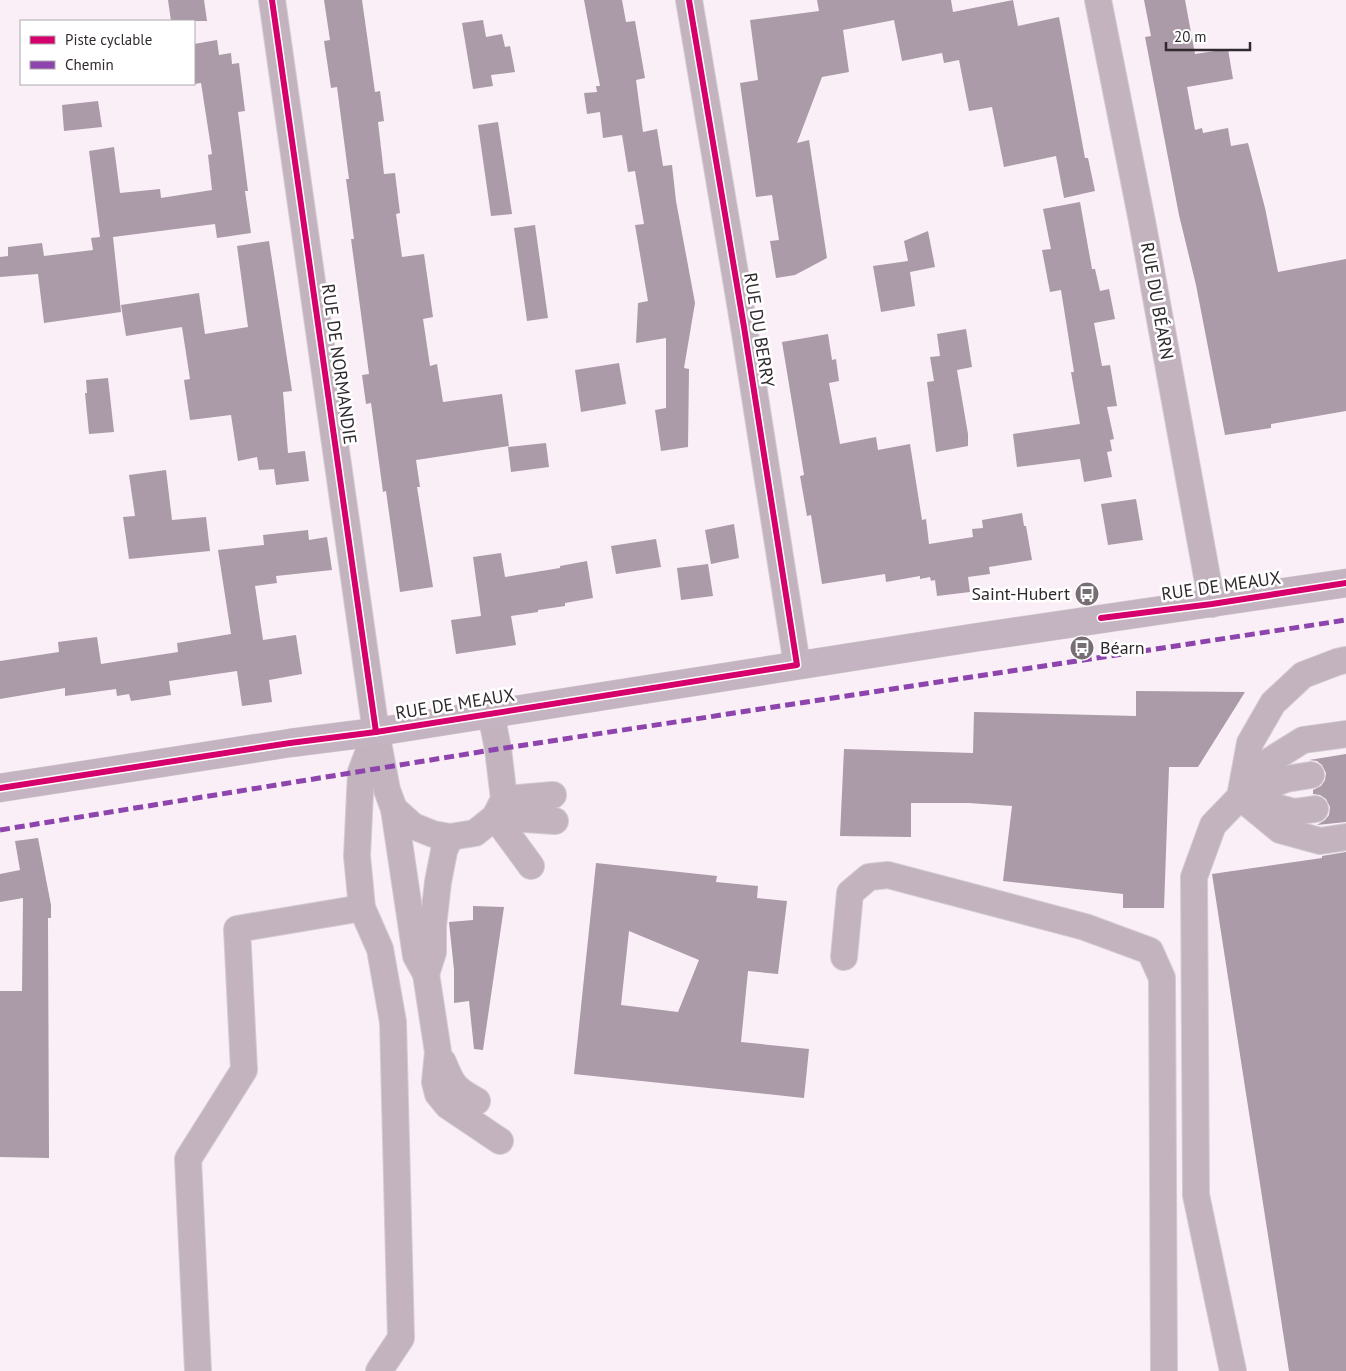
<svg xmlns="http://www.w3.org/2000/svg" width="1346" height="1371" viewBox="0 0 1346 1371" font-family="'PT Sans',sans-serif">
  <rect width="100%" height="100%" fill="#faeff7"/>
  <g fill="#ab9aa8" fill-rule="evenodd">
    <path d="M 168,0 L 204,0 L 207,21 L 171,21 Z"/>
    <path d="M 324,0 L 362,0 L 375,92 L 380,91 L 384,121 L 378,122 L 384,174 L 395,173 L 400,213 L 396,214 L 402,257 L 424,254 L 433,317 L 423,319 L 430,366 L 437,364 L 443,402 L 502,394 L 509,446 L 416,460 L 420,487 L 417,487 L 433,587 L 400,592 L 386,491 L 383,492 L 371,403 L 366,404 L 362,375 L 369,374 L 351,239 L 354,239 L 346,179 L 349,179 L 337,87 L 331,88 L 324,41 L 330,40 Z"/>
    <path d="M 584,0 L 622,0 L 626,22 L 635,21 L 645,78 L 636,80 L 643,132 L 657,129 L 663,166 L 672,165 L 676,201 L 695,303 L 684,368 L 689,369 L 688,447 L 661,451 L 655,410 L 666,408 L 666,338 L 636,343 L 638,303 L 648,301 L 635,225 L 644,224 L 635,171 L 628,172 L 622,135 L 603,138 L 600,112 L 587,114 L 584,93 L 597,92 L 596,86 L 600,86 Z"/>
    <path d="M 817,0 L 951,0 L 953,12 L 1013,0 L 1018,26 L 1059,17 L 1085,158 L 1088,158 L 1095,191 L 1064,198 L 1056,156 L 1004,167 L 992,107 L 969,111 L 959,60 L 944,63 L 942,53 L 902,61 L 894,20 L 843,30 L 849,72 L 822,77 L 797,143 L 809,140 L 827,258 L 795,275 L 776,278 L 770,241 L 779,240 L 772,195 L 756,197 L 740,83 L 758,80 L 750,20 L 819,11 Z"/>
    <path d="M 1144,0 L 1185,0 L 1195,54 L 1228,49 L 1233,79 L 1187,87 L 1195,130 L 1202,128 L 1203,133 L 1228,128 L 1231,146 L 1248,143 L 1265,208 L 1278,272 L 1346,259 L 1346,411 L 1271,424 L 1271,428 L 1225,435 L 1196,285 L 1179,215 L 1145,37 L 1151,36 Z"/>
    <path d="M 483,20 L 486,37 L 502,34 L 505,47 L 510,46 L 515,72 L 491,75 L 493,86 L 473,89 L 462,23 Z"/>
    <path d="M 217,40 L 219,55 L 231,53 L 232,64 L 239,63 L 245,111 L 238,112 L 248,191 L 245,191 L 251,233 L 217,238 L 215,224 L 113,237 L 121,312 L 44,323 L 38,274 L 0,277 L 0,257 L 8,256 L 8,247 L 42,243 L 44,256 L 93,250 L 91,238 L 100,237 L 89,151 L 114,147 L 120,193 L 160,189 L 161,198 L 212,190 L 208,155 L 212,154 L 201,83 L 194,84 L 194,44 Z"/>
    <path d="M 98,101 L 102,127 L 64,131 L 62,105 Z"/>
    <path d="M 498,122 L 512,214 L 491,216 L 478,125 Z"/>
    <path d="M 1080,202 L 1092,269 L 1095,269 L 1100,291 L 1109,289 L 1115,319 L 1094,323 L 1102,366 L 1110,365 L 1117,406 L 1107,407 L 1114,439 L 1110,440 L 1112,451 L 1107,452 L 1112,477 L 1084,482 L 1080,459 L 1017,467 L 1013,434 L 1080,424 L 1071,372 L 1074,372 L 1061,290 L 1050,292 L 1042,250 L 1051,249 L 1043,209 Z"/>
    <path d="M 535,225 L 548,318 L 527,321 L 514,228 Z"/>
    <path d="M 928,231 L 935,267 L 910,272 L 915,306 L 881,312 L 873,266 L 908,261 L 904,241 Z"/>
    <path d="M 269,241 L 292,391 L 283,392 L 288,453 L 305,451 L 309,481 L 276,485 L 274,469 L 259,470 L 257,457 L 238,461 L 231,415 L 190,420 L 184,380 L 190,379 L 182,327 L 126,336 L 121,305 L 199,293 L 205,334 L 248,327 L 237,246 Z"/>
    <path d="M 966,329 L 972,367 L 957,370 L 968,434 L 968,446 L 936,452 L 927,382 L 934,381 L 930,357 L 940,356 L 937,334 Z"/>
    <path d="M 828,334 L 832,360 L 836,359 L 839,381 L 829,383 L 840,444 L 876,437 L 878,450 L 910,444 L 922,520 L 926,519 L 929,544 L 973,537 L 972,529 L 983,528 L 982,520 L 1022,513 L 1024,526 L 1026,526 L 1032,560 L 989,567 L 990,574 L 968,577 L 970,592 L 937,596 L 935,580 L 931,581 L 930,577 L 920,579 L 920,576 L 886,582 L 885,574 L 822,584 L 811,515 L 807,516 L 800,476 L 804,475 L 782,342 Z"/>
    <path d="M 619,363 L 626,404 L 581,412 L 575,370 Z"/>
    <path d="M 108,378 L 114,432 L 89,434 L 85,393 L 87,393 L 86,380 Z"/>
    <path d="M 546,443 L 549,467 L 511,472 L 508,447 Z"/>
    <path d="M 166,470 L 172,520 L 206,517 L 210,551 L 129,559 L 123,517 L 135,516 L 129,475 Z"/>
    <path d="M 1136,499 L 1143,540 L 1108,545 L 1101,504 Z"/>
    <path d="M 734,524 L 739,558 L 711,564 L 705,530 Z"/>
    <path d="M 308,530 L 309,540 L 327,537 L 332,570 L 276,576 L 277,583 L 255,586 L 263,640 L 296,635 L 302,674 L 269,680 L 272,702 L 242,706 L 237,671 L 169,681 L 171,695 L 131,701 L 129,694 L 117,696 L 116,689 L 65,696 L 65,688 L 0,699 L 0,661 L 59,652 L 58,642 L 97,637 L 101,664 L 178,652 L 177,643 L 231,634 L 218,550 L 264,545 L 263,535 Z"/>
    <path d="M 656,539 L 661,567 L 616,574 L 611,546 Z"/>
    <path d="M 501,553 L 505,577 L 560,568 L 560,566 L 587,561 L 593,598 L 565,603 L 565,606 L 538,610 L 538,612 L 511,616 L 516,645 L 456,654 L 451,620 L 481,616 L 473,557 Z"/>
    <path d="M 708,564 L 713,596 L 681,600 L 677,568 Z"/>
    <path d="M 1136,691 L 1245,692 L 1198,767 L 1169,767 L 1164,908 L 1123,908 L 1123,894 L 1003,881 L 1012,806 L 969,803 L 911,803 L 911,837 L 840,836 L 844,749 L 973,753 L 974,712 L 1136,716 Z"/>
    <path d="M 1346,754 L 1346,822 L 1317,825 L 1325,820 L 1329,815 L 1330,807 L 1326,799 L 1320,795 L 1313,794 L 1313,790 L 1321,786 L 1325,780 L 1326,773 L 1322,765 L 1317,761 L 1309,760 Z"/>
    <path d="M 38,838 L 51,905 L 51,918 L 48,918 L 49,1158 L 0,1157 L 0,991 L 22,991 L 23,898 L 0,902 L 0,874 L 20,870 L 15,841 Z"/>
    <path d="M 1346,852 L 1346,1371 L 1289,1371 L 1212,874 L 1322,858 L 1322,856 Z"/>
    <path d="M 596,863 L 717,876 L 716,882 L 758,886 L 757,898 L 787,901 L 778,974 L 748,971 L 741,1042 L 809,1049 L 804,1098 L 574,1074 ZM 629,931 L 699,960 L 678,1012 L 621,1005 Z"/>
    <path d="M 473,906 L 504,907 L 483,1050 L 474,1049 L 469,1001 L 454,1003 L 454,970 L 449,922 L 473,920 Z"/>
  </g>
  <g fill="none" stroke-linecap="round" stroke-linejoin="round">
    <defs>
      <g id="minor">
        <path d="M 272,0 L 376,732 L 387,790 L 394,809 L 416,956 L 426,974 L 438,1052 L 435,1082 L 438,1094 L 448,1106 L 500,1141"/>
        <path d="M 689,0 L 744,327 L 797,665"/>
        <path d="M 1098,0 L 1142,221 L 1212,604"/>
        <path d="M 376,732 L 361,772 L 357,856 L 362,908 L 380,949 L 393,1022 L 401,1338 L 379,1371"/>
        <path d="M 1240,796 L 1271,760 L 1303,740 L 1346,734"/>
        <path d="M 1243,796 L 1286,779 L 1311,775"/>
        <path d="M 1240,797 L 1280,830 L 1320,841 L 1346,837"/>
        <path d="M 504,799 L 553,795"/>
        <path d="M 1250,800 L 1294,812 L 1315,809"/>
        <path d="M 394,809 L 413,826 L 433,834 L 450,837 L 475,833 L 495,817 L 504,799 L 498,749 L 491,714"/>
        <path d="M 495,817 L 531,866"/>
        <path d="M 495,817 L 555,821"/>
        <path d="M 844,957 L 850,893 L 869,877 L 888,875 L 1085,927 L 1150,951 L 1162,978 L 1164,1371"/>
        <path d="M 426,974 L 433,952 L 433,926 L 438,882 L 444,851 L 450,837"/>
        <path d="M 443,1062 C 452,1085 455,1089 477,1101"/>
        <path d="M 198,1371 L 188,1159 L 244,1070 L 237,929 L 362,908"/>
        <path d="M 1233,1371 L 1196,1195 L 1194,877 L 1213,825 L 1240,797 L 1250,743 L 1273,703 L 1303,675 L 1337,662 L 1346,660"/>
      </g>
      <path id="major" d="M 0,788 L 290,743 L 376,732 L 972,638 L 1346,583"/>
    </defs>
    <use href="#minor" stroke="#d5ccd2" stroke-width="28"/>
    <use href="#major" stroke="#d5ccd2" stroke-width="29"/>
    <use href="#minor" stroke="#c2b3bf" stroke-width="26"/>
    <use href="#major" stroke="#c4b3c0" stroke-width="28"/>
    <path stroke="#8e44ad" stroke-width="5" stroke-dasharray="10 5" stroke-linecap="butt" d="M 0,830 L 498,749 L 1346,620"/>
    <defs>
      <g id="cycleway">
        <path d="M 272,0 L 376,732"/>
        <path d="M 1101,618 L 1212,604 L 1346,583"/>
        <path d="M 0,788 L 290,743 L 376,732 L 797,665 L 744,327 L 689,0"/>
      </g>
    </defs>
    <use href="#cycleway" stroke="#fff" stroke-width="9"/>
    <use href="#cycleway" stroke="#d6006c" stroke-width="6"/>
  </g>
  <defs>
    <symbol id="bus-disc" viewBox="-11 -11 22 22"><circle r="9.5" fill="#776e74" stroke="#fff"/><path d="M-5-6H5V4H4V6H2V4H-2V6H-4V4H-5ZM-3.5-4V0h7V-4ZM-3.5 1.2v1.5H-2V1.2ZM2 1.2v1.5H3.5V1.2Z" fill="#fff"/></symbol>
  </defs>
  <g fill-rule="evenodd">
    <use href="#bus-disc" x="1073" y="580" width="28" height="28"/>
    <use href="#bus-disc" x="1068" y="634" width="28" height="28"/>
  </g>
  <g text-anchor="middle" stroke-width="5" stroke-linejoin="round" paint-order="stroke">
    <g font-size="18" fill="#30292e" stroke="#fff">
      <text transform="translate(1157 301) rotate(80)" y="6">RUE DU BÉARN</text>
      <text transform="translate(759 330) rotate(81)" y="6">RUE DU BERRY</text>
      <text transform="translate(339 364) rotate(82)" y="6">RUE DE NORMANDIE</text>
      <text transform="translate(1221 586) rotate(-8)" y="6">RUE DE MEAUX</text>
      <text transform="translate(455 704) rotate(-9)" y="6">RUE DE MEAUX</text>
    </g>
    <g font-size="18" fill="#30292e" stroke="#fff" text-anchor="end">
      <text x="1070" y="600">Saint-Hubert</text>
      <text x="1100" y="654" text-anchor="start">Béarn</text>
    </g>
  </g>
  <rect x="20" y="20" width="175" height="65" fill="#ffffff" stroke="#aca9ab"/>
  <rect x="30" y="36" width="25" height="8" fill="#d6006c" stroke="#aca9ab"/>
  <text x="65" y="45" font-size="15" fill="#30292e">Piste cyclable</text>
  <rect x="30" y="61" width="25" height="8" fill="#8e44ad" stroke="#aca9ab"/>
  <text x="65" y="70" font-size="15" fill="#30292e">Chemin</text>
  <path d="M1166 42v8h84v-8" fill="none" stroke="#30292e" stroke-width="2.5"/>
  <text x="1174" y="42" font-size="15" fill="#30292e" stroke="#ffffff" stroke-width="4" paint-order="stroke">20 m</text>
</svg>
